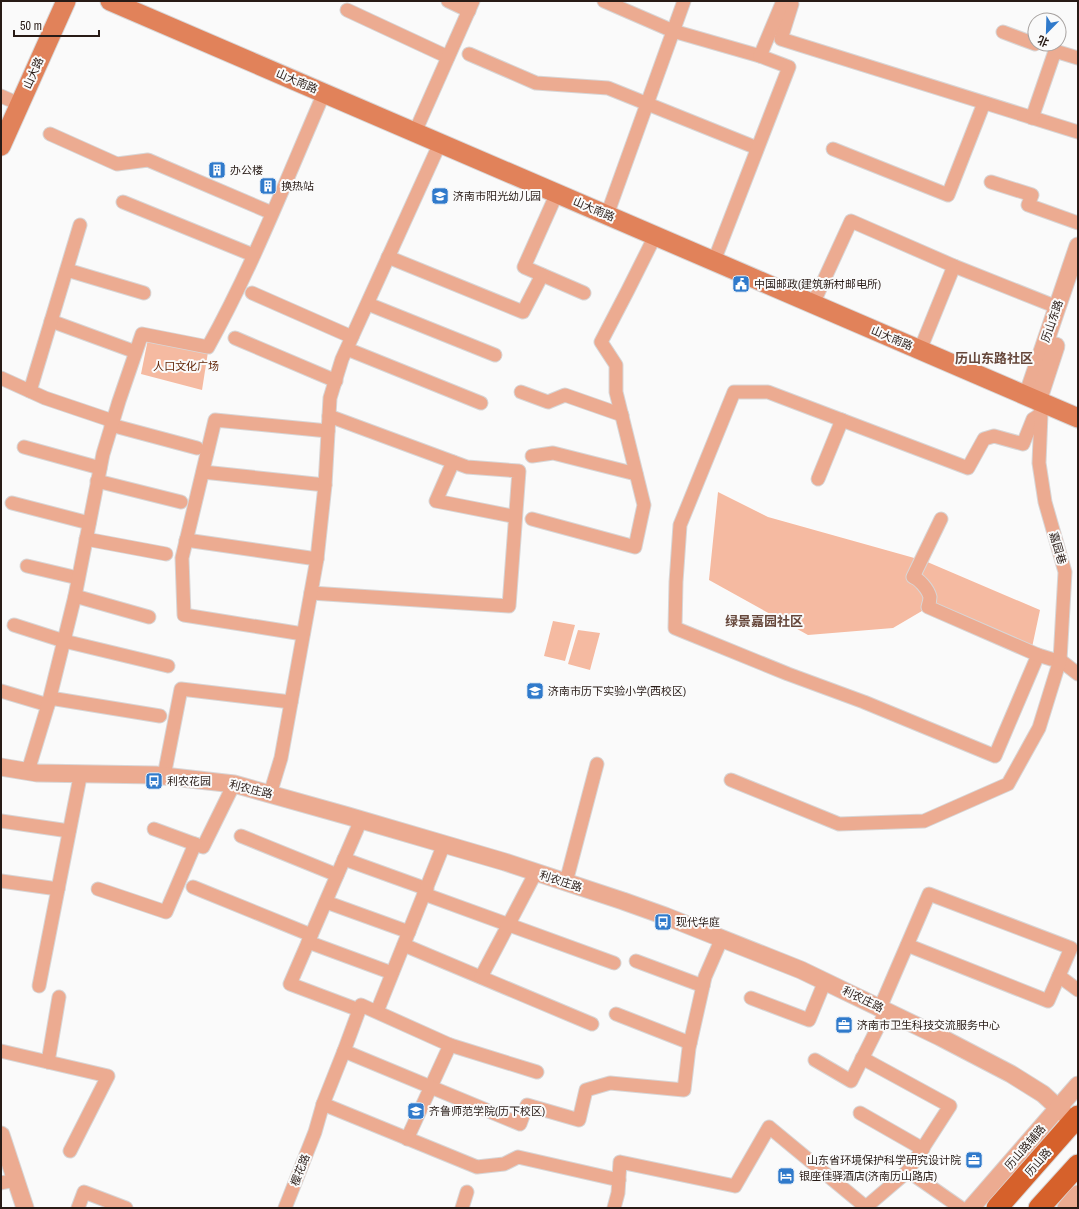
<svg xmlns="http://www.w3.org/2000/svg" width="1079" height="1209" viewBox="0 0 1079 1209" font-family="'Archivo Narrow','Noto Sans SC',sans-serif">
  <rect width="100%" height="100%" fill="#fafafa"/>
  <g fill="#f5baa1">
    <path d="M 148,339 L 208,352 L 202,390 L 141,374 Z"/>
    <path d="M 718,492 L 768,517 L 925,561 L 1040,610 L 1031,652 L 927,608 L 893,628 L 808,635 L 709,580 Z"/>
    <path d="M 553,621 L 575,625 L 565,661 L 544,656 Z"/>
    <path d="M 578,630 L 600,633 L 590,670 L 568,664 Z"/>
  </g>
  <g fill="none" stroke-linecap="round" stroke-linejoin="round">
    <defs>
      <g id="minor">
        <path d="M 448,1 L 469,11"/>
        <path d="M 604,1 L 673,31 L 760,56"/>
        <path d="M 792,4 L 781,39 L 1078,132"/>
        <path d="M 347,10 L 448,57"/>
        <path d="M 1003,32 L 1035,44"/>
        <path d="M 469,54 L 536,83 L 608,88 L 757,148"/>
        <path d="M 1,96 L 10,100"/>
        <path d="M 1032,118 L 1055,51 L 1078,58"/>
        <path d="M 415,132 L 473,1"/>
        <path d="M 50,134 L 117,164 L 148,160 L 272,213"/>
        <path d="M 833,149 L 948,195 L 984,103"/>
        <path d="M 991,182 L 1032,195 L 1028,205 L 1078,223"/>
        <path d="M 557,193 L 524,267 L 584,293"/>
        <path d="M 123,202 L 253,255"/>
        <path d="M 607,215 L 684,1"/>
        <path d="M 388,257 L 523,312 L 542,275"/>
        <path d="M 714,261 L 789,67 L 760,56 L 783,1"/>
        <path d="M 67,270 L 144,293"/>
        <path d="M 252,293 L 352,337"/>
        <path d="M 368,304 L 495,355"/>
        <path d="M 813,304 L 851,221 L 954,266 L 1057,307"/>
        <path d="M 51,321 L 133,351"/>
        <path d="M 235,338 L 336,381"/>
        <path d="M 347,349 L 481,403"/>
        <path d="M 920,350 L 954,266"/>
        <path d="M 1,378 L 45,398 L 113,421"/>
        <path d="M 30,391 L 80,225"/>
        <path d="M 521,392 L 548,402 L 565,395 L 622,415"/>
        <path d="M 1041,414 L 1033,419 L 1023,444 L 994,436 L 984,439 L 968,468 L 768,392 L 734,392 L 680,525 L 676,582 L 675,628 L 788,674 L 864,702 L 995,756 L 1038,655 L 1051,659 L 1060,660"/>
        <path d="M 111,425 L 197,448"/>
        <path d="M 24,447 L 100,468"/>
        <path d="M 532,456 L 553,453 L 636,474"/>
        <path d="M 453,462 L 436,501 L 512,516"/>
        <path d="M 203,472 L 325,485"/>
        <path d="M 818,479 L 842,420"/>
        <path d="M 97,481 L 181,502"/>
        <path d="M 12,503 L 89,523"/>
        <path d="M 532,519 L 635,547 L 644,505 L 616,392 L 616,365 L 601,342 L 628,290 L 655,236"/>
        <path d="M 941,519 L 913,577 C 919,579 928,589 930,597 C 930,599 929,604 928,607 L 1038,655"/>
        <path d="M 86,539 L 166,554"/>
        <path d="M 186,540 L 317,559"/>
        <path d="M 27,566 L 78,578"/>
        <path d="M 311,593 L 509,606 L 519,471 L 467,467 L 329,416"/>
        <path d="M 75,596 L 149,617"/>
        <path d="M 14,625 L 64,641 L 168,666"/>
        <path d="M 303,634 L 184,615 L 182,558 L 215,420 L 328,431"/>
        <path d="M 1060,660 L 1078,674"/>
        <path d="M 1,691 L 48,705"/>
        <path d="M 50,698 L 160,716"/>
        <path d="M 28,771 L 48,705 L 75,596 L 103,454 L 119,401 L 142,334 L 208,347 C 253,266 287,178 324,93"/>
        <path d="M 164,776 L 181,689 L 291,702"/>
        <path d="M 731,780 L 839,824 L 924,821 L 1008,784 L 1039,728 L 1060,660 L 1065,572 L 1045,502 L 1039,463 L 1041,414 L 1040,408"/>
        <path d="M 270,794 L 281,758 L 317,559 L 325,485 L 330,398 L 342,359 L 440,143"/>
        <path d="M 1,821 L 69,831"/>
        <path d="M 154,829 L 203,847 L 234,784"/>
        <path d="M 241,836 L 337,875"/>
        <path d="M 344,859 L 427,889"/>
        <path d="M 1,881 L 58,889"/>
        <path d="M 566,882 L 597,764"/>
        <path d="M 193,887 L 311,935"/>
        <path d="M 98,889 L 166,912 L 195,844"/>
        <path d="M 424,894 L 614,963"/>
        <path d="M 326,902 L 409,932"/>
        <path d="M 308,942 L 392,973"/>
        <path d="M 404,945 L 592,1024"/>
        <path d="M 636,961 L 703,986"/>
        <path d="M 1059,976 L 1078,990"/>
        <path d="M 481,977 L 536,872"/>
        <path d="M 39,986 L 80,777"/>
        <path d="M 751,998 L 809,1020 L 825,981"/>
        <path d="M 880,1008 L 929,894 L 1071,948 L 1048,1001 L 907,945"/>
        <path d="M 378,1009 L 444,844"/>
        <path d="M 359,1010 L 290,984 L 361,820"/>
        <path d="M 616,1014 L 690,1043"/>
        <path d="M 450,1045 L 537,1072"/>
        <path d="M 1,1051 L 108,1076 L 70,1151"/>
        <path d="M 344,1051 L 361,1005 L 450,1045 L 407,1139"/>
        <path d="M 862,1058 L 950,1106 L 908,1171 L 961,1208"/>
        <path d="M 815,1060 L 851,1081 L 886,1011"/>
        <path d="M 48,1062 L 59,997"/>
        <path d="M 323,1104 L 344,1051 L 520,1124 L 527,1105 L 579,1120 L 586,1090 L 610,1083 L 684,1090 L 689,1048 L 705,977 L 722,938"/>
        <path d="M 860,1113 L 923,1149"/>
        <path d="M 1,1183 L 16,1180"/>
        <path d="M 866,1207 L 908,1171"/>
        <path d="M 78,1208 L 84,1192 L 126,1208"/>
        <path d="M 285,1208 L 315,1132 L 323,1104 L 477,1167 L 504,1164 L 518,1157 L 619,1180"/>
        <path d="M 462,1208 L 467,1192"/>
        <path d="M 614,1208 L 618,1193 L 620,1162 L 735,1186 L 769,1127 L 867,1208"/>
      </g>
      <g id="tertiary">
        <path d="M 1027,396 L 1078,246"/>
        <path d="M 1038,401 L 1056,346"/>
        <path d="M 1,767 L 37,773 L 155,775 L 234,784 L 348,816 L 505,862 L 623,901 L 665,916 L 801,970 L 940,1037 L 1011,1074 L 1043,1094 L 1078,1126"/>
        <path d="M 1,1135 L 25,1208"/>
        <path d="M 971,1208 L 1078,1085"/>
        <path d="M 1066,1208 L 1078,1194"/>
      </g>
      <g id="secondary">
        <path d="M 110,1 L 1078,418"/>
        <path d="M 1,146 L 66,1"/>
      </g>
      <g id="primary">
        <path d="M 997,1208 L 1078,1116"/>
        <path d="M 1039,1208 L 1078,1165"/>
      </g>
    </defs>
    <use href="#minor" stroke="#d8d6d6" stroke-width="15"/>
    <use href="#tertiary" stroke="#d8d6d6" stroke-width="19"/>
    <use href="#secondary" stroke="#d8d6d6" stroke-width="21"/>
    <use href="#primary" stroke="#d8d6d6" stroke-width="23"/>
    <use href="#minor" stroke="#ecab91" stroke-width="13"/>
    <use href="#tertiary" stroke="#ecab91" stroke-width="17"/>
    <use href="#secondary" stroke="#e1825a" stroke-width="19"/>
    <use href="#primary" stroke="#d6612b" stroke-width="21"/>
  </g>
  <defs>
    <symbol id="building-square" viewBox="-11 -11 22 22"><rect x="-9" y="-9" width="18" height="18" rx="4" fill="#307acb" stroke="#fafafa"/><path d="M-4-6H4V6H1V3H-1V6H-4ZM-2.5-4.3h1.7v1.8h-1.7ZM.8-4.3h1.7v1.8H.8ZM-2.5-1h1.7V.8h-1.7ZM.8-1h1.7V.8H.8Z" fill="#fff"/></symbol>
    <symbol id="school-square" viewBox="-11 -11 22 22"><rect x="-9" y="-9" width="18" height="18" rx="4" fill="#307acb" stroke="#fafafa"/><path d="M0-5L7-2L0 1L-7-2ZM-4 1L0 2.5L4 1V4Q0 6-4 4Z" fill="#fff"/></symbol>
    <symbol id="civic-square" viewBox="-11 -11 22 22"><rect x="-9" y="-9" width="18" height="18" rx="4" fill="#307acb" stroke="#fafafa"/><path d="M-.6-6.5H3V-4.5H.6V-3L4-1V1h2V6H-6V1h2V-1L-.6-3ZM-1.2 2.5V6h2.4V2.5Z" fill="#fff"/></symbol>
    <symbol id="bus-square" viewBox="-11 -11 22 22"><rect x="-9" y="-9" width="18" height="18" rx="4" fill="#307acb" stroke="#fafafa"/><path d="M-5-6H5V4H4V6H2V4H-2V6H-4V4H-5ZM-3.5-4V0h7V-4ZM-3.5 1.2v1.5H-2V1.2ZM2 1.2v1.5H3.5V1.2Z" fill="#fff"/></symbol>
    <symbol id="office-square" viewBox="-11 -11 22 22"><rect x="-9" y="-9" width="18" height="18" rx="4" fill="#307acb" stroke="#fafafa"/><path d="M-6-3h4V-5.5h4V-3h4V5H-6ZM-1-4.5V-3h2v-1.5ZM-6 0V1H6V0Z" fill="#fff"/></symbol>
    <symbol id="university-square" viewBox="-11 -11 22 22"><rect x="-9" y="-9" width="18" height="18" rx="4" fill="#307acb" stroke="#fafafa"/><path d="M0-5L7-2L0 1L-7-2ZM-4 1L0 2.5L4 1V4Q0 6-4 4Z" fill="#fff"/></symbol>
    <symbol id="hotel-square" viewBox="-11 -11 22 22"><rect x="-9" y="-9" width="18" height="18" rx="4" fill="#307acb" stroke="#fafafa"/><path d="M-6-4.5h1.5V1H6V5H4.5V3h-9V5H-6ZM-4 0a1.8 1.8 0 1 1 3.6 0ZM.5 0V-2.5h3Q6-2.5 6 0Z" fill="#fff"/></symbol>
  </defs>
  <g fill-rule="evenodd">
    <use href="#building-square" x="207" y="160" width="20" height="20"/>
    <use href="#building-square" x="258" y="176" width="20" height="20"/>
    <use href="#school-square" x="430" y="186" width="20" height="20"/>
    <use href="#civic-square" x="731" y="274" width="20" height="20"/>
    <use href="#school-square" x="525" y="681" width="20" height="20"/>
    <use href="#bus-square" x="144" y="771" width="20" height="20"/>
    <use href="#bus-square" x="653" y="912" width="20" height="20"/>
    <use href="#office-square" x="834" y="1015" width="20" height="20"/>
    <use href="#university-square" x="406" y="1101" width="20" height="20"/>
    <use href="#office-square" x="964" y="1150" width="20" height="20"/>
    <use href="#hotel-square" x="776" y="1166" width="20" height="20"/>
  </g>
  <g text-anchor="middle" stroke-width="4" stroke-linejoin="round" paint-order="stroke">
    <g font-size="11" fill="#281b16" stroke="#fafafa">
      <text transform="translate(33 73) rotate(-66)" y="4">山大路</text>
      <text transform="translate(297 81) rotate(23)" y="4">山大南路</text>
      <text transform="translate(594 209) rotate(23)" y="4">山大南路</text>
      <text transform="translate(1052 321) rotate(-71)" y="4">历山东路</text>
      <text transform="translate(892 338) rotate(23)" y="4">山大南路</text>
      <text transform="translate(1058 548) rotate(74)" y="4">嘉园巷</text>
      <text transform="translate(251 789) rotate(14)" y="4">利农庄路</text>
      <text transform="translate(561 881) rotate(18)" y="4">利农庄路</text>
      <text transform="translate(863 999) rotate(26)" y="4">利农庄路</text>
      <text transform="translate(1025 1147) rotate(-49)" y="4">历山路辅路</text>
      <text transform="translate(1038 1162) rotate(-49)" y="4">历山路</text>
      <text transform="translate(300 1170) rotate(-69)" y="4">樱花路</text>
    </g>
    <g font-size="11" fill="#281b16" stroke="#fafafa" text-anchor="start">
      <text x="230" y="174">办公楼</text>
      <text x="281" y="190">换热站</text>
      <text x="453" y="200">济南市阳光幼儿园</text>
      <text x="754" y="288">中国邮政(建筑新村邮电所)</text>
      <text x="548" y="695">济南市历下实验小学(西校区)</text>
      <text x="167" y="785">利农花园</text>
      <text x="676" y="926">现代华庭</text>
      <text x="857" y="1029">济南市卫生科技交流服务中心</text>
      <text x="429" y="1115">齐鲁师范学院(历下校区)</text>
      <text x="961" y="1164" text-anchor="end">山东省环境保护科学研究设计院</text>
      <text x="799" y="1180">银座佳驿酒店(济南历山路店)</text>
    </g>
    <g font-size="11" fill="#632709" stroke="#fafafa">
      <text x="186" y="370">人口文化广场</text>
    </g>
    <g font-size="13" font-weight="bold" fill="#66473b" stroke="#fafafa">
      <text x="994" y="363">历山东路社区</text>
      <text x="764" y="626">绿景嘉园社区</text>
    </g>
  </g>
  <rect width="1079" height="1209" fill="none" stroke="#281b16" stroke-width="4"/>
  <g transform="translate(1047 32) rotate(203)"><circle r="19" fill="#fafafa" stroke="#a6a19f"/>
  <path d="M0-3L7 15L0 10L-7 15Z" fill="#307acb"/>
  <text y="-6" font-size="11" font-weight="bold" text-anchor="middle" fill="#281b16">北</text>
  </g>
  <path d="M14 30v6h85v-6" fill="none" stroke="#281b16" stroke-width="2"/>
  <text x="20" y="30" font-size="12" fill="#281b16" stroke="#fafafa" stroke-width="3" paint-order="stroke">50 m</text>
</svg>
